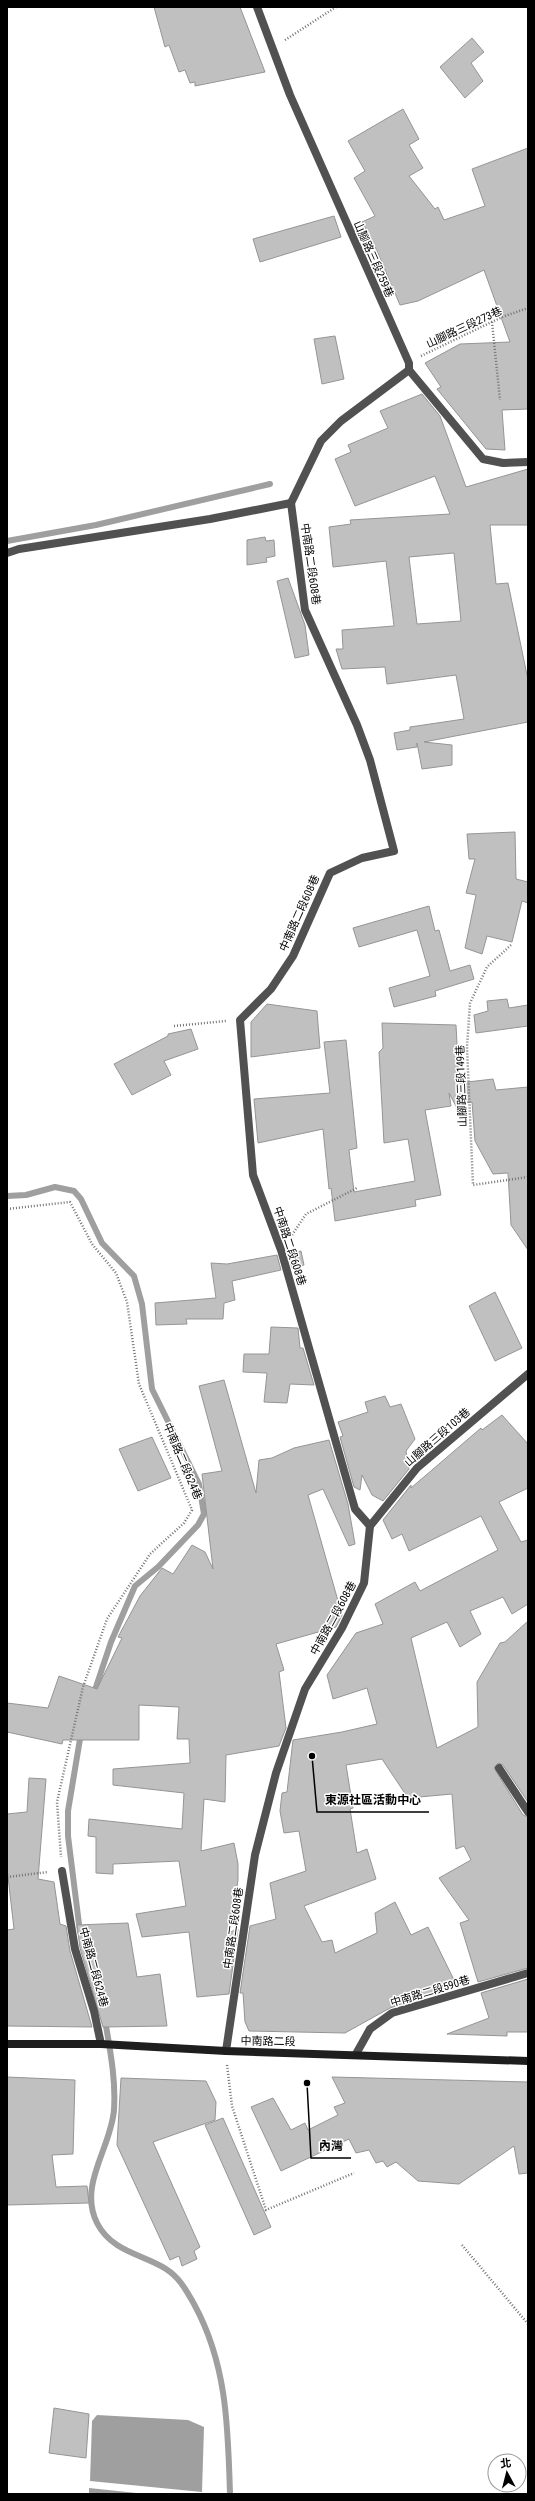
<svg xmlns="http://www.w3.org/2000/svg" width="535" height="2501" viewBox="0 0 535 2501" font-family="'Roboto Condensed','Noto Sans TC',sans-serif">
  <rect width="100%" height="100%" fill="#fff"/>
  <g fill="#9f9f9f">
    <path d="M 97,2415 L 188,2420 L 204,2427 L 202,2492 L 90,2481 L 92,2421 Z"/>
    <path d="M 89,2488 L 146,2494 L 89,2494 Z"/>
  </g>
  <g fill="none" stroke-linecap="round" stroke-linejoin="round">
    <g stroke="#9f9f9f" stroke-width="6">
      <path d="M 7,541 L 96,525 L 270,484"/>
      <path d="M 7,1196 L 26,1195 L 55,1187 L 74,1191 L 81,1199 L 102,1243 L 134,1276 L 142,1304 L 152,1389 L 199,1484 L 204,1514 L 198,1525 L 158,1567 L 135,1586 L 111,1642 L 93,1696"/>
      <path d="M 80,1932 L 68,1836 L 68,1811 L 81,1733"/>
      <path d="M 105,2020 C 110,2050 116,2079 114,2110 C 111,2148 78,2185 97,2223 C 112,2252 142,2254 166,2269 C 180,2278 186,2290 194,2304 C 227,2364 228,2427 230,2494"/>
    </g>
  </g>
  <g fill="#c0c0c0" stroke="#959595" fill-rule="evenodd">
    <path d="M 154,7 L 240,7 L 265,72 L 195,86 L 195,82 L 190,83 L 185,70 L 179,72 L 169,45 L 165,47 Z"/>
    <path d="M 472,38 L 484,52 L 471,63 L 483,81 L 465,98 L 440,67 Z"/>
    <path d="M 403,109 L 419,139 L 409,145 L 423,168 L 409,176 L 435,209 L 438,207 L 444,220 L 485,206 L 472,169 L 528,148 L 528,409 L 502,410 L 505,450 L 486,449 L 437,389 L 441,387 L 425,363 L 460,344 L 510,342 L 484,270 L 418,301 L 400,305 L 377,251 L 362,222 L 375,216 L 354,178 L 365,171 L 348,141 Z"/>
    <path d="M 334,216 L 341,237 L 260,262 L 253,239 Z"/>
    <path d="M 335,336 L 344,379 L 322,384 L 314,339 Z"/>
    <path d="M 422,394 L 440,416 L 466,487 L 528,469 L 528,525 L 490,525 L 496,584 L 508,583 L 528,680 L 528,722 L 424,742 L 452,745 L 452,765 L 422,769 L 417,743 L 417,747 L 397,750 L 394,733 L 410,730 L 410,727 L 464,719 L 456,675 L 387,684 L 385,667 L 342,669 L 336,649 L 343,649 L 342,630 L 394,626 L 386,561 L 333,567 L 329,527 L 351,524 L 350,520 L 450,514 L 435,476 L 355,506 L 335,459 L 351,452 L 348,445 L 388,428 L 380,411 ZM 454,553 L 461,621 L 417,624 L 409,557 Z"/>
    <path d="M 265,537 L 266,541 L 274,540 L 275,556 L 266,558 L 267,562 L 247,565 L 247,540 Z"/>
    <path d="M 288,578 L 305,625 L 309,655 L 295,658 L 277,581 Z"/>
    <path d="M 515,832 L 516,879 L 528,882 L 528,903 L 522,901 L 512,942 L 487,936 L 482,954 L 465,948 L 476,895 L 466,893 L 475,859 L 469,859 L 467,834 Z"/>
    <path d="M 429,906 L 435,931 L 439,930 L 450,971 L 470,965 L 474,979 L 435,991 L 436,996 L 394,1007 L 389,988 L 430,976 L 417,930 L 359,947 L 353,928 Z"/>
    <path d="M 507,999 L 509,1008 L 528,1005 L 528,1026 L 476,1033 L 474,1015 L 488,1011 L 487,1001 Z"/>
    <path d="M 267,1004 L 317,1011 L 320,1048 L 251,1057 L 251,1022 Z"/>
    <path d="M 382,1023 L 456,1025 L 459,1083 L 493,1079 L 496,1090 L 528,1087 L 528,1250 L 511,1225 L 508,1173 L 493,1174 L 475,1141 L 472,1102 L 460,1104 L 460,1114 L 449,1093 L 451,1106 L 425,1110 L 441,1195 L 415,1200 L 416,1206 L 335,1221 L 331,1188 L 329,1189 L 323,1129 L 258,1143 L 254,1099 L 330,1093 L 324,1042 L 346,1040 L 357,1148 L 349,1150 L 354,1192 L 415,1181 L 408,1139 L 384,1143 L 379,1052 L 383,1048 Z"/>
    <path d="M 191,1029 L 198,1049 L 164,1061 L 171,1075 L 132,1095 L 114,1064 L 168,1036 L 168,1034 Z"/>
    <path d="M 301,1251 L 304,1265 L 292,1268 L 288,1254 Z"/>
    <path d="M 277,1255 L 281,1270 L 232,1281 L 235,1300 L 224,1303 L 223,1319 L 186,1319 L 187,1324 L 156,1325 L 155,1303 L 216,1298 L 211,1263 L 227,1264 Z"/>
    <path d="M 495,1292 L 522,1348 L 495,1361 L 469,1306 Z"/>
    <path d="M 271,1327 L 298,1328 L 300,1348 L 303,1348 L 314,1385 L 290,1384 L 287,1403 L 264,1402 L 267,1373 L 243,1372 L 244,1354 L 269,1354 Z"/>
    <path d="M 224,1380 L 256,1493 L 259,1460 L 272,1458 L 294,1448 L 329,1440 L 348,1504 L 355,1544 L 349,1546 L 323,1489 L 308,1495 L 342,1615 L 336,1627 L 276,1644 L 284,1670 L 279,1672 L 286,1728 L 279,1746 L 226,1755 L 225,1802 L 204,1799 L 201,1851 L 234,1843 L 238,1864 L 238,1880 L 230,1932 L 238,1929 L 229,1994 L 197,1997 L 189,1932 L 142,1937 L 136,1914 L 186,1906 L 179,1861 L 113,1864 L 113,1874 L 96,1873 L 96,1837 L 88,1836 L 89,1819 L 182,1829 L 184,1793 L 113,1785 L 113,1769 L 190,1763 L 189,1739 L 177,1739 L 179,1707 L 139,1705 L 139,1740 L 63,1740 L 62,1744 L 7,1732 L 7,1703 L 48,1708 L 59,1676 L 97,1689 L 122,1638 L 118,1637 L 140,1596 L 162,1568 L 173,1574 L 192,1545 L 205,1552 L 213,1569 L 202,1474 L 222,1471 L 199,1386 Z"/>
    <path d="M 385,1396 L 390,1407 L 401,1404 L 415,1439 L 406,1451 L 409,1469 L 383,1501 L 372,1495 L 362,1475 L 360,1490 L 354,1487 L 340,1437 L 343,1436 L 338,1422 L 368,1412 L 365,1402 Z"/>
    <path d="M 502,1415 L 528,1444 L 528,1488 L 499,1502 L 521,1542 L 528,1540 L 528,1604 L 512,1614 L 503,1597 L 470,1611 L 481,1634 L 460,1647 L 447,1622 L 411,1638 L 437,1748 L 478,1727 L 477,1682 L 500,1643 L 505,1642 L 528,1621 L 528,1802 L 503,1765 L 498,1763 L 494,1768 L 523,1815 L 528,1817 L 528,1968 L 478,1982 L 460,1923 L 469,1920 L 439,1878 L 471,1860 L 464,1846 L 456,1849 L 452,1794 L 408,1798 L 382,1759 L 346,1765 L 353,1808 L 350,1809 L 357,1853 L 367,1849 L 376,1879 L 304,1906 L 322,1942 L 332,1940 L 335,1953 L 377,1933 L 375,1913 L 395,1902 L 411,1935 L 428,1927 L 456,1984 L 390,2008 L 345,2033 L 249,2031 L 245,2022 L 243,1993 L 240,1993 L 250,1926 L 276,1919 L 270,1883 L 306,1871 L 299,1831 L 284,1833 L 280,1811 L 282,1793 L 287,1792 L 293,1740 L 342,1732 L 377,1724 L 367,1688 L 333,1699 L 327,1675 L 356,1633 L 383,1624 L 375,1604 L 415,1582 L 420,1591 L 498,1550 L 481,1516 L 409,1551 L 402,1534 L 392,1539 L 383,1520 L 411,1485 L 411,1488 L 481,1428 L 482,1430 Z"/>
    <path d="M 152,1437 L 171,1478 L 138,1491 L 119,1449 Z"/>
    <path d="M 29,1778 L 46,1779 L 38,1879 L 54,1882 L 60,1924 L 66,1926 L 70,1951 L 92,2027 L 7,2026 L 7,1930 L 14,1929 L 7,1868 L 7,1814 L 27,1812 Z"/>
    <path d="M 128,1923 L 137,1977 L 160,1974 L 167,2026 L 103,2027 L 80,1948 L 77,1925 Z"/>
    <path d="M 528,1979 L 528,2032 L 507,2032 L 507,2036 L 447,2034 L 489,2018 L 481,1993 Z"/>
    <path d="M 7,2077 L 75,2080 L 73,2154 L 52,2155 L 56,2187 L 87,2186 L 89,2203 L 7,2205 Z"/>
    <path d="M 332,2077 L 528,2082 L 528,2173 L 519,2174 L 514,2146 L 459,2184 L 418,2181 L 396,2162 L 387,2167 L 383,2161 L 376,2163 L 369,2150 L 356,2153 L 349,2139 L 281,2171 L 251,2107 L 273,2098 L 291,2130 L 305,2123 L 308,2130 L 338,2115 L 334,2107 L 345,2103 Z"/>
    <path d="M 121,2078 L 206,2081 L 216,2102 L 215,2120 L 153,2142 L 200,2247 L 194,2251 L 197,2259 L 182,2266 L 179,2256 L 170,2260 L 117,2145 Z"/>
    <path d="M 223,2118 L 271,2227 L 254,2235 L 205,2125 Z"/>
    <path d="M 54,2408 L 89,2414 L 86,2458 L 49,2453 Z"/>
  </g>
  <g fill="none" stroke-linecap="round" stroke-linejoin="round">
    <g stroke="#737373" stroke-width="2.5" stroke-dasharray="1 2" stroke-linecap="butt">
      <path d="M 285,40 L 336,7"/>
      <path d="M 492,322 L 500,400"/>
      <path d="M 421,356 L 502,317 L 528,308"/>
      <path d="M 511,945 L 487,967 L 470,1003 L 467,1047 L 473,1185 L 528,1177"/>
      <path d="M 174,1026 L 226,1021"/>
      <path d="M 7,1209 L 70,1202 L 92,1244 L 116,1273 L 127,1302 L 139,1384 L 192,1510 L 184,1523 L 150,1554 L 107,1619 L 83,1687 L 57,1802 L 61,1857"/>
      <path d="M 292,1235 L 306,1214 L 357,1188"/>
      <path d="M 7,1877 L 48,1872"/>
      <path d="M 227,2065 L 232,2106 L 266,2210 L 354,2173"/>
      <path d="M 462,2245 L 528,2324"/>
    </g>
    <g stroke="#515151" stroke-width="8">
      <path d="M 257,7 L 290,95 L 409,363 L 409,370 L 483,459 L 503,463 L 528,462"/>
      <path d="M 291,503 L 321,441 L 341,421 L 409,370"/>
      <path d="M 7,553 L 19,549 L 210,519 L 291,503"/>
      <path d="M 370,1526 L 417,1468 L 528,1374"/>
      <path d="M 499,1768 L 528,1812"/>
      <path d="M 62,1871 L 75,1949 L 94,2011 L 101,2044"/>
      <path d="M 226,2051 L 255,1855 L 276,1773 L 305,1689 L 342,1628 L 364,1583 L 370,1526 L 355,1509 L 281,1250 L 253,1175 L 240,1020 L 271,989 L 293,956 L 330,873 L 362,858 L 394,851 L 370,760 L 357,725 L 305,610 L 291,503"/>
      <path d="M 356,2054 L 370,2029 L 392,2013 L 528,1973"/>
    </g>
    <path stroke="#1e1e1e" stroke-width="8" d="M 7,2044 L 101,2044 L 226,2051 L 528,2061"/>
  </g>
  <g text-anchor="middle" stroke-width="3" stroke-linejoin="round" paint-order="stroke">
    <g font-size="11" fill="#000" stroke="#fff">
      <text transform="translate(374 259) rotate(66)" y="4">山腳路三段259巷</text>
      <text transform="translate(464 327) rotate(-25)" y="4">山腳路三段273巷</text>
      <text transform="translate(311 564) rotate(82)" y="4">中南路二段608巷</text>
      <text transform="translate(299 913) rotate(-66)" y="4">中南路二段608巷</text>
      <text transform="translate(461 1086) rotate(-92)" y="4">山腳路三段149巷</text>
      <text transform="translate(290 1246) rotate(72)" y="4">中南路二段608巷</text>
      <text transform="translate(437 1437) rotate(-41)" y="4">山腳路三段103巷</text>
      <text transform="translate(183 1461) rotate(67)" y="4">中南路二段624巷</text>
      <text transform="translate(333 1618) rotate(-61)" y="4">中南路二段608巷</text>
      <text transform="translate(233 1928) rotate(-82)" y="4">中南路二段608巷</text>
      <text transform="translate(94 1967) rotate(75)" y="4">中南路二段624巷</text>
      <text transform="translate(430 1991) rotate(-17)" y="4">中南路二段590巷</text>
      <text transform="translate(268 2041) rotate(1)" y="4">中南路二段</text>
    </g>
  </g>
  <path fill="none" stroke="#000" stroke-width="1.5" d="M312 1756L317 1812H429M307 2083L311 2158H351"/>
  <g fill="#000" stroke="#fff" stroke-width="1.5">
    <circle cx="312" cy="1756" r="4"/>
    <circle cx="307" cy="2083" r="4"/>
  </g>
  <g font-size="12" text-anchor="middle" font-weight="bold" fill="#000" stroke="#fff" stroke-width="3" stroke-linejoin="round" paint-order="stroke">
    <text x="373" y="1804">東源社區活動中心</text>
    <text x="331" y="2150">內灣</text>
  </g>
  <rect width="535" height="2501" fill="none" stroke="#000000" stroke-width="16"/>
  <g transform="translate(507 2473) rotate(353)"><circle r="19" fill="#ffffff" stroke="#999999"/>
  <path d="M0-3L7 15L0 10L-7 15Z" fill="#000000"/>
  <text y="-6" font-size="11" font-weight="bold" text-anchor="middle" fill="#000000">北</text>
  </g>
</svg>
